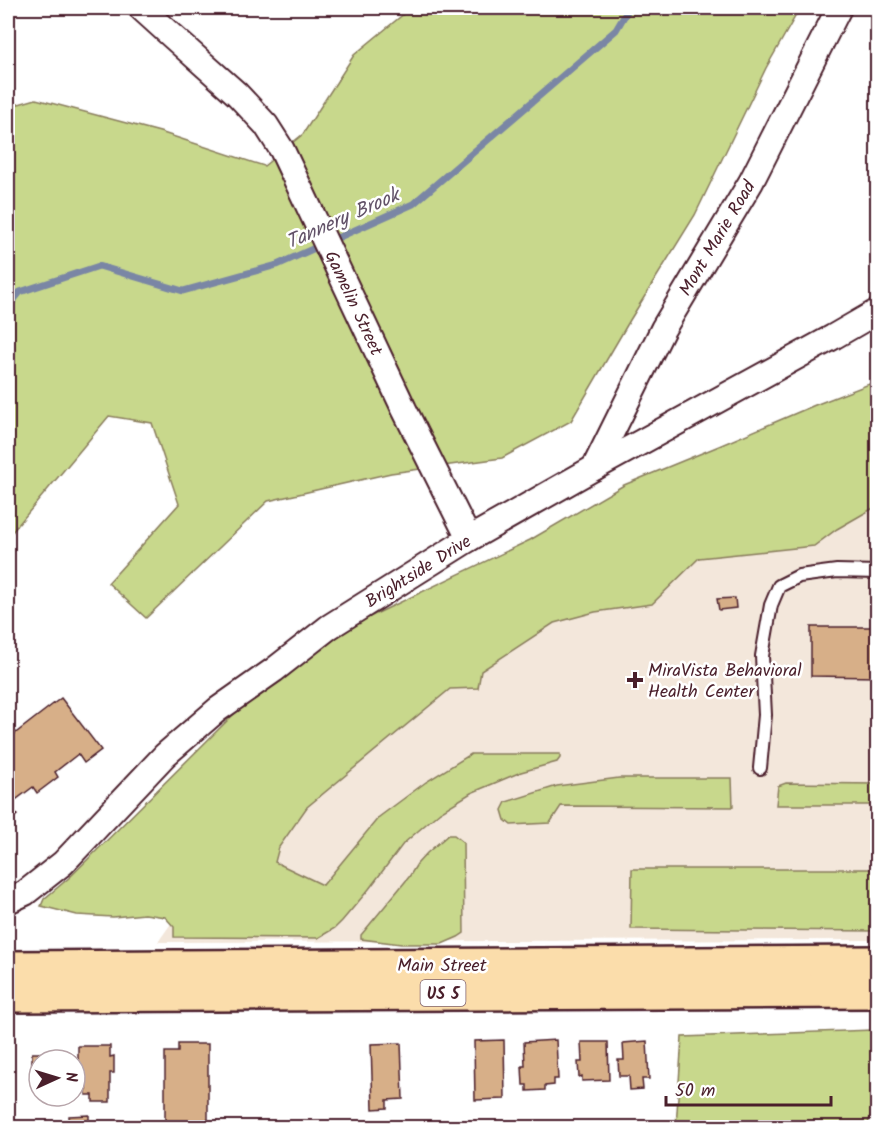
<svg xmlns="http://www.w3.org/2000/svg" width="885" height="1135" viewBox="0 0 885 1135" font-family="Kalam,sans-serif">
  <rect width="100%" height="100%" fill="#fff"/>
  <filter id="ink" filterUnits="userSpaceOnUse"><feTurbulence type="fractalNoise" baseFrequency=".0167" numOctaves="2"/><feDisplacementMap in="SourceGraphic" scale="12" xChannelSelector="R" yChannelSelector="G"/><feConvolveMatrix kernelMatrix="1 2 1 2 8 2 1 2 1" color-interpolation-filters="sRGB"/></filter>
  <g filter="url(#ink)">
    <path fill="#f3e7db" d="M 877,399 L 877,940 L 158,942 L 292,752 Z"/>
    <g fill="#c8d88c" stroke="#897c5c" stroke-width="1.5">
      <path d="M 411,8 L 800,8 L 766,68 L 695,215 L 630,320 L 571,421 L 502,458 L 391,473 L 268,501 L 146,618 L 108,583 L 179,504 L 152,423 L 109,416 L 8,537 L 8,107 L 36,99 L 160,132 L 264,166 L 303,134 L 354,55 Z"/>
      <path d="M 877,381 L 877,506 L 837,529 L 814,546 L 699,558 L 652,604 L 595,612 L 554,623 L 481,671 L 478,688 L 450,689 L 307,807 L 279,847 L 275,862 L 323,885 L 379,817 L 426,782 L 471,754 L 560,754 L 560,758 L 557,762 L 521,772 L 471,793 L 440,812 L 403,844 L 369,889 L 342,921 L 335,928 L 318,938 L 174,937 L 174,927 L 165,917 L 145,914 L 113,917 L 77,915 L 41,906 L 44,899 L 70,877 L 244,704 L 357,623 L 530,540 L 624,485 L 719,446 L 815,405 Z"/>
      <path d="M 619,778 L 732,778 L 733,807 L 561,806 L 550,823 L 511,825 L 505,820 L 502,810 L 506,802 L 557,786 Z"/>
      <path d="M 786,783 L 877,784 L 877,805 L 776,805 L 778,786 Z"/>
      <path d="M 448,835 L 454,835 L 463,842 L 464,933 L 458,937 L 442,944 L 401,944 L 361,939 L 361,935 L 409,877 L 417,864 L 427,853 Z"/>
      <path d="M 632,869 L 877,869 L 877,931 L 631,929 Z"/>
      <path d="M 873,1030 L 877,1095 L 867,1127 L 676,1127 L 682,1037 Z"/>
    </g>
    <g fill="none" stroke-linecap="round" stroke-linejoin="round">
      <path stroke="#7a86a5" stroke-width="7" d="M 8,307 L 20,292 L 99,266 L 183,291 L 277,265 L 413,204 L 616,30 L 629,8"/>
    </g>
    <g fill="#d7af88" stroke="#4a1f2b" stroke-width="1.5">
      <path d="M 735,598 L 736,608 L 719,610 L 717,599 Z"/>
      <path d="M 811,627 L 878,627 L 878,677 L 811,676 Z"/>
      <path d="M 61,698 L 101,750 L 84,763 L 78,754 L 55,772 L 58,777 L 37,793 L 33,787 L 9,805 L 17,815 L 8,822 L 8,748 L 11,746 L 8,739 Z"/>
      <path d="M 504,1040 L 505,1099 L 475,1100 L 474,1041 Z"/>
      <path d="M 556,1040 L 558,1079 L 554,1079 L 554,1085 L 545,1086 L 545,1090 L 527,1091 L 527,1085 L 523,1085 L 522,1066 L 525,1066 L 524,1042 Z"/>
      <path d="M 647,1041 L 649,1079 L 642,1079 L 643,1089 L 630,1090 L 629,1076 L 619,1076 L 618,1060 L 624,1060 L 623,1043 Z"/>
      <path d="M 581,1042 L 608,1042 L 609,1080 L 582,1081 L 582,1076 L 579,1077 L 578,1062 L 582,1062 Z"/>
      <path d="M 401,1043 L 403,1099 L 387,1100 L 387,1108 L 373,1109 L 371,1044 Z"/>
      <path d="M 178,1044 L 208,1044 L 208,1128 L 165,1128 L 165,1052 L 178,1052 Z"/>
      <path d="M 78,1046 L 110,1046 L 110,1057 L 114,1056 L 114,1073 L 110,1073 L 110,1102 L 93,1102 L 93,1095 L 86,1095 L 86,1083 L 78,1083 Z"/>
      <path d="M 32,1053 L 65,1053 L 65,1060 L 39,1060 L 39,1086 L 37,1086 L 38,1068 L 32,1068 Z"/>
      <rect x="45" y="1096" width="19" height="5"/>
      <path d="M 89,1115 L 89,1128 L 69,1128 L 69,1116 Z"/>
      <path d="M 547,1123 L 568,1124 L 568,1128 L 547,1128 Z"/>
      <rect x="618" y="1125" width="18" height="3"/>
    </g>
    <g fill="none" stroke-linecap="round" stroke-linejoin="round">
      <defs>
        <path id="lane" d="M 760,768 L 765,715 L 762,656 L 771,605 L 779,586 L 799,576 L 837,571 L 878,572"/>
        <g id="street">
          <path d="M 141,8 L 173,37 L 237,94 L 266,125 L 282,150 L 404,409 L 469,539"/>
          <path d="M 594,468 L 663,329 L 751,182 L 839,8"/>
          <path d="M 8,901 L 25,893 L 63,863 L 165,755 L 217,710 L 274,670 L 329,627 L 469,539 L 594,468 L 833,337 L 878,311"/>
        </g>
        <g id="primary">
          <path d="M 8,968 L 878,963"/>
          <path d="M 8,995 L 878,991"/>
        </g>
      </defs>
      <use href="#lane" stroke="#4a1f2b" stroke-width="16"/>
      <use href="#street" stroke="#4a1f2b" stroke-width="28"/>
      <use href="#primary" stroke="#4a1f2b" stroke-width="38"/>
      <use href="#lane" stroke="#fff" stroke-width="12"/>
      <use href="#street" stroke="#fff" stroke-width="24"/>
      <use href="#primary" stroke="#fbddab" stroke-width="33"/>
    </g>
  </g>
  <path fill="#4a1f2b" stroke="#fff" stroke-width="2" d="M632 671h6v6h6v6h-6v6h-6v-6h-6v-6h6z"/>
  <g text-anchor="middle" stroke-width="5" stroke-linejoin="round" paint-order="stroke">
    <rect fill="#fff" stroke="#80626b" stroke-width="1.5" x="420.5" y="980" width="45" height="26" rx="4.5"/>
    <g font-size="16" font-weight="bold" fill="#4a1f2b">
      <text x="443" y="999">US 5</text>
    </g>
    <g font-size="18" fill="#4a1f2b" stroke="#fff">
      <text transform="translate(717 238) rotate(-59)" y="6">Mont Marie Road</text>
      <text transform="translate(354 303) rotate(65)" y="6">Gamelin Street</text>
      <text transform="translate(418 571) rotate(-32)" y="6">Brightside Drive</text>
      <text x="442" y="971">Main Street</text>
    </g>
    <g font-size="18" fill="#4a1f2b" stroke="#fff" text-anchor="start">
      <text x="648" y="676">MiraVista Behavioral<tspan x="648" dy="21">Health Center</tspan></text>
    </g>
    <g font-size="20" font-style="italic" fill="#625268" stroke="#fff">
      <text transform="translate(342 218) rotate(-24)" y="7">Tannery Brook</text>
    </g>
  </g>
  <rect width="885" height="1135" fill="none" stroke="#fff" stroke-width="30"/>
  <rect x="15" y="15" width="855" height="1105" fill="none" stroke="#4a1f2b" stroke-width="2" filter="url(#ink)"/>
  <g transform="translate(57 1078) rotate(86)"><circle r="28" fill="#ffffff" stroke="#b7a5aa" stroke-width="1.5"/>
  <path d="M0-4.5L10 22L0 15L-10 22Z" fill="#4a1f2b"/>
  <text y="-9" font-size="16" font-weight="bold" text-anchor="middle" fill="#4a1f2b">N</text>
  </g>
  <path d="M666 1096v9h165v-9" fill="none" stroke="#4a1f2b" stroke-width="3"/>
  <text x="675" y="1096" font-size="18" fill="#4a1f2b" stroke="#ffffff" stroke-width="4.5" paint-order="stroke">50 m</text>
</svg>
